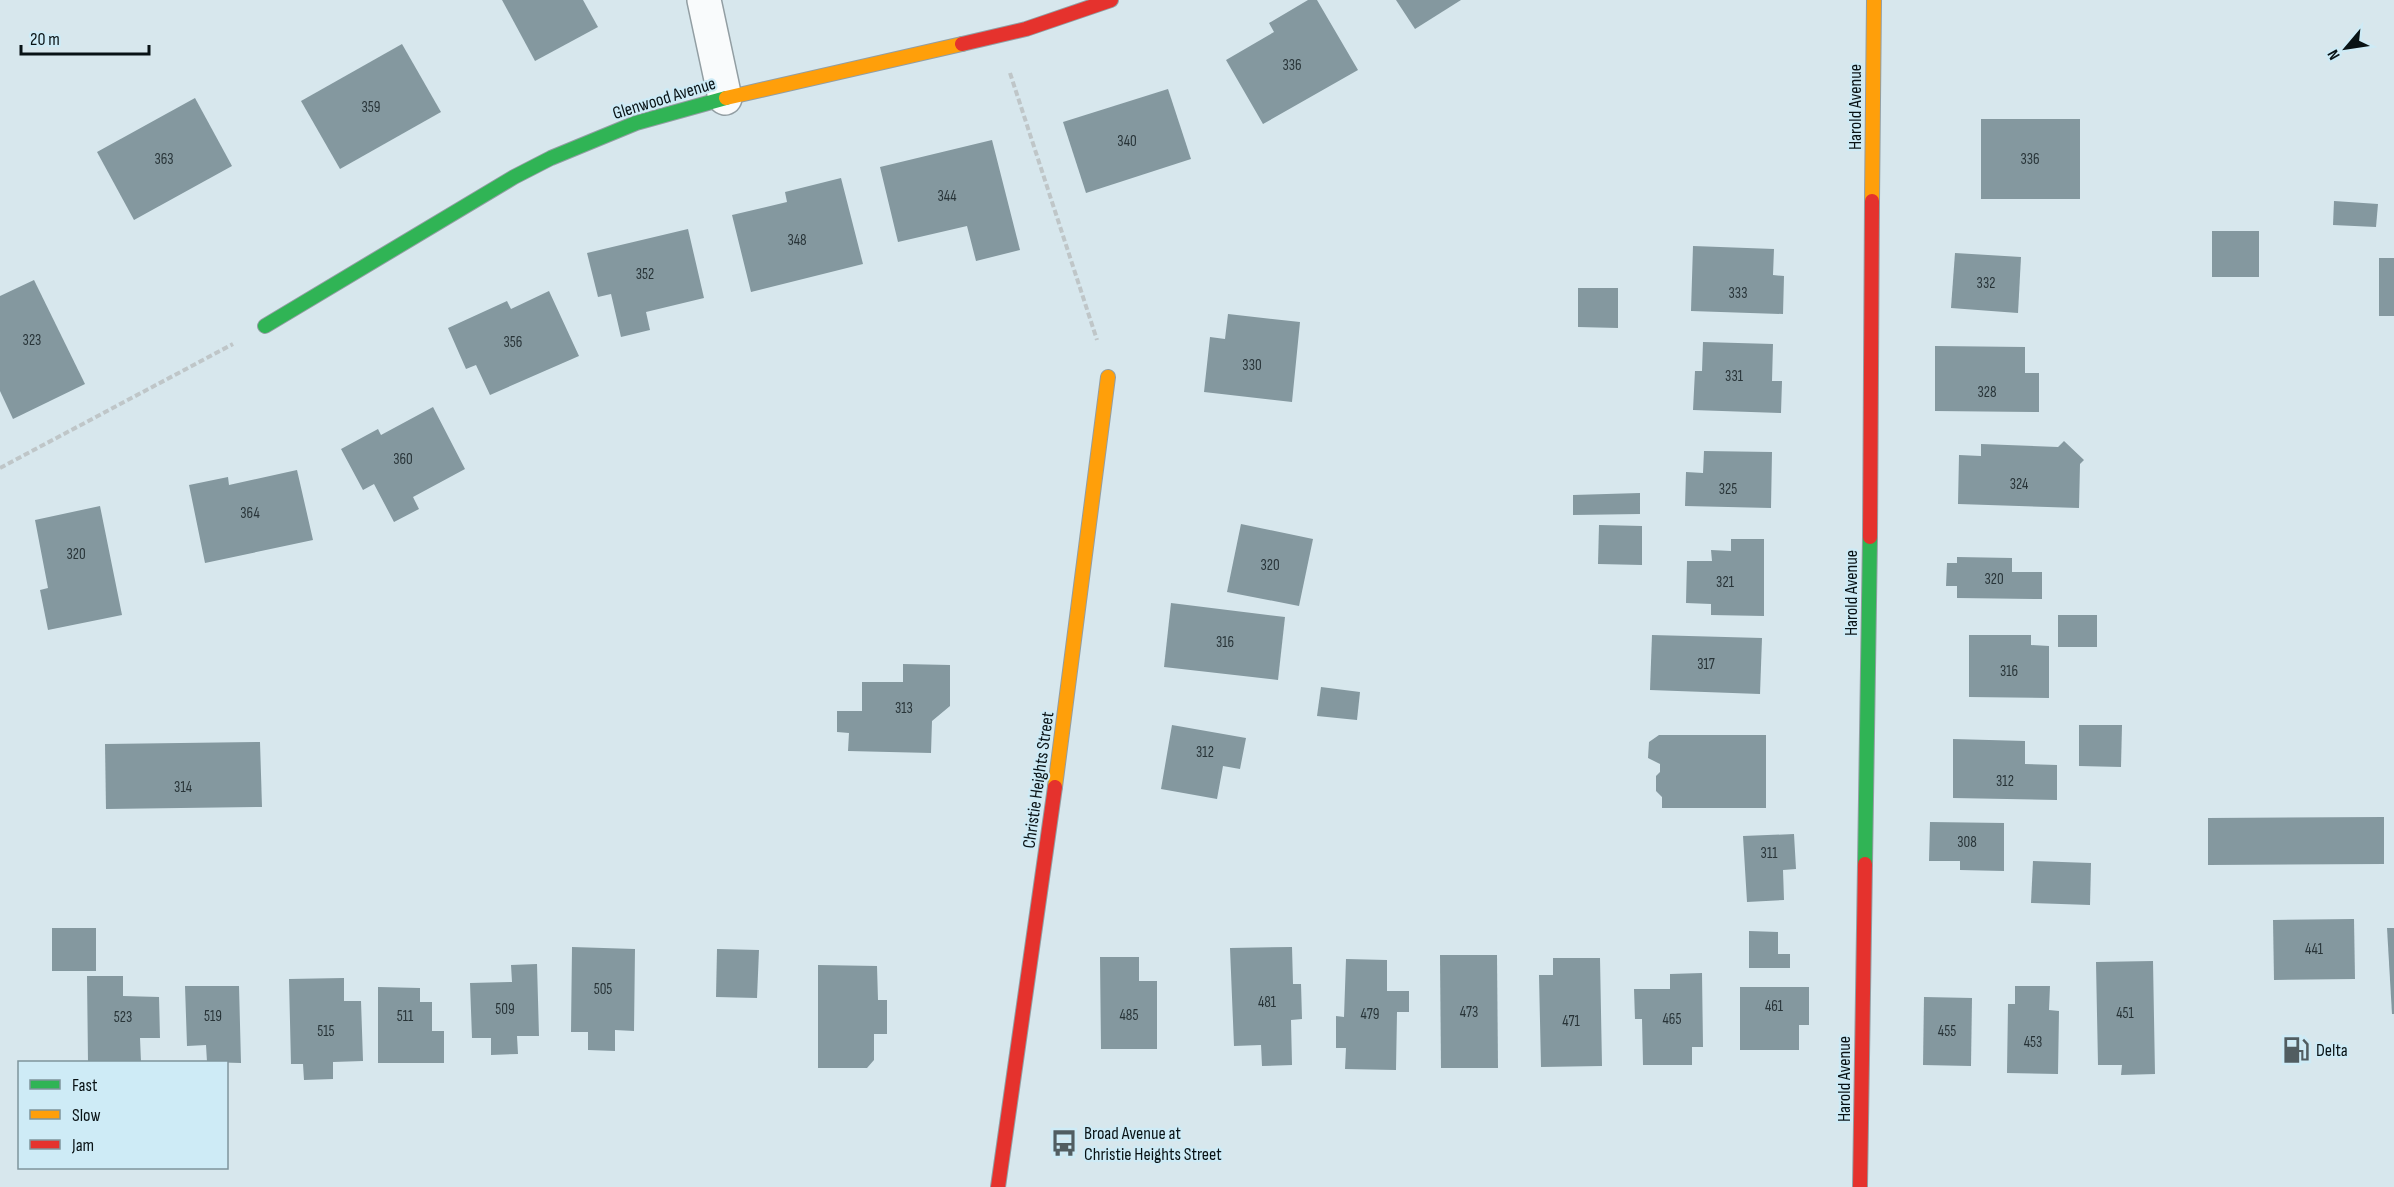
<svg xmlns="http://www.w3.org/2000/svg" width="2394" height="1187" viewBox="0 0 2394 1187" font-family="'Sofia Sans Condensed',sans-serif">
  <rect width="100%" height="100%" fill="#d7e7ed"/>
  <g fill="#84989f">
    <path d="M 502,0 L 583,0 L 598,27 L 535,61 Z"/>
    <path d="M 1308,0 L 1317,0 L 1358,70 L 1263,124 L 1226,60 L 1274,32 L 1269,23 Z"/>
    <path d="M 1396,0 L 1461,0 L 1415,29 Z"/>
    <path d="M 402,44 L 441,112 L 340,169 L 301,101 Z"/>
    <path d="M 1168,89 L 1191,159 L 1086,193 L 1063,122 Z"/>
    <path d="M 195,98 L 232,166 L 134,220 L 97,152 Z"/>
    <rect x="1981" y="119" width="99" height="80"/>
    <path d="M 992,140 L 1020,250 L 976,261 L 967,226 L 898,242 L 880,167 Z"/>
    <path d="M 841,178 L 863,264 L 751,292 L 732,215 L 787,202 L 785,192 Z"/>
    <path d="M 2334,201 L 2378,204 L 2376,227 L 2333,225 Z"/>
    <path d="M 688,229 L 704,298 L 646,312 L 650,330 L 621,337 L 611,294 L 598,297 L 587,253 Z"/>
    <rect x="2212" y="231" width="47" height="46"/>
    <path d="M 1693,246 L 1774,249 L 1773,275 L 1784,276 L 1783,314 L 1691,311 Z"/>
    <path d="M 1955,253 L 2021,257 L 2018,313 L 1951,308 Z"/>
    <rect x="2379" y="258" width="15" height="58"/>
    <path d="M 34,280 L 85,384 L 13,419 L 0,391 L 0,296 Z"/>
    <path d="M 1578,288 L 1618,288 L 1618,328 L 1578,327 Z"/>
    <path d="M 549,291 L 579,356 L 490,395 L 476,365 L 466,369 L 448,328 L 507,301 L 511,309 Z"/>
    <path d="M 1228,314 L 1300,322 L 1292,402 L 1204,392 L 1210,337 L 1225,339 Z"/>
    <path d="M 1703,342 L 1773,344 L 1772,381 L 1782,381 L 1781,413 L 1693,410 L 1695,371 L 1702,371 Z"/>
    <path d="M 1935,346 L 2025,347 L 2025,373 L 2039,373 L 2039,412 L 1935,411 Z"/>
    <path d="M 433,407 L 465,469 L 413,497 L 419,509 L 394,522 L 374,484 L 363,490 L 341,449 L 378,429 L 381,435 Z"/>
    <path d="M 2064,441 L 2084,460 L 2080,464 L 2079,508 L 1958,504 L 1959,455 L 1981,456 L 1981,444 L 2058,447 Z"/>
    <path d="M 1704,451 L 1772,452 L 1771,508 L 1685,506 L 1686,472 L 1703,473 Z"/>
    <path d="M 297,470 L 313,540 L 205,563 L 189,485 L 228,477 L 229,485 Z"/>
    <path d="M 1640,493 L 1640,514 L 1573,515 L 1573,495 Z"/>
    <path d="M 100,506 L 122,615 L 48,630 L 40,590 L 48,588 L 35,520 Z"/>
    <path d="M 1241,524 L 1313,539 L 1299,606 L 1227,592 Z"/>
    <path d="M 1599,525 L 1642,526 L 1642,565 L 1598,564 Z"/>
    <path d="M 1731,539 L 1764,539 L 1764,616 L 1711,615 L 1711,604 L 1686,603 L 1687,561 L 1712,561 L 1711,550 L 1731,551 Z"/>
    <path d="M 1957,557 L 2012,558 L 2012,572 L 2042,572 L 2042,599 L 1957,598 L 1957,586 L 1946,586 L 1947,563 L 1957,563 Z"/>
    <path d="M 1171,603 L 1285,617 L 1278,680 L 1164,667 Z"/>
    <rect x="2058" y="615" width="39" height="32"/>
    <path d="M 1652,635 L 1762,638 L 1760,694 L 1650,690 Z"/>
    <path d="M 1969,635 L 2031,635 L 2031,645 L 2049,646 L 2049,698 L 1969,697 Z"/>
    <path d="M 903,664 L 950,665 L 950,706 L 932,721 L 931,753 L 848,751 L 849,733 L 837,732 L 837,711 L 862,711 L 862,682 L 903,682 Z"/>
    <path d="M 1321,687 L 1360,692 L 1357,720 L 1317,716 Z"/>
    <path d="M 1172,725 L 1246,738 L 1240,769 L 1223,766 L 1217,799 L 1161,789 Z"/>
    <path d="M 2079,725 L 2122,725 L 2121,767 L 2079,766 Z"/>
    <path d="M 1659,735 L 1766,735 L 1766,808 L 1662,808 L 1662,797 L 1656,791 L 1656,776 L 1660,772 L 1660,764 L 1648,758 L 1649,742 Z"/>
    <path d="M 1953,739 L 2025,741 L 2025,764 L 2057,765 L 2057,800 L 1953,798 Z"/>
    <path d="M 260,742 L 262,807 L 106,809 L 105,744 Z"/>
    <path d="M 2384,817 L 2384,864 L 2208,865 L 2208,818 Z"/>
    <path d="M 1930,822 L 2004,823 L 2004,871 L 1960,870 L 1960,861 L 1929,861 Z"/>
    <path d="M 1794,834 L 1796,869 L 1783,870 L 1784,900 L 1747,902 L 1743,836 Z"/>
    <path d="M 2033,861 L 2091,863 L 2090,905 L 2031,903 Z"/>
    <path d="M 2354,919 L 2355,979 L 2274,980 L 2273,920 Z"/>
    <rect x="52" y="928" width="44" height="43"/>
    <path d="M 2387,928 L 2394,928 L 2394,1014 L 2392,1014 Z"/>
    <path d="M 1749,931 L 1778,932 L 1778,954 L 1790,954 L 1790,968 L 1749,968 Z"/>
    <path d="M 572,947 L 635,949 L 634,1031 L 615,1030 L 615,1051 L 588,1050 L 588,1032 L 571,1032 Z"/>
    <path d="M 1292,947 L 1293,984 L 1301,984 L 1302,1019 L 1291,1020 L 1292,1065 L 1262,1066 L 1261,1045 L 1234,1046 L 1230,948 Z"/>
    <path d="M 717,949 L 759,950 L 757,998 L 716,997 Z"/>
    <path d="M 1440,955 L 1497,955 L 1498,1068 L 1441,1068 Z"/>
    <path d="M 1100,957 L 1139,957 L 1139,981 L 1157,981 L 1157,1049 L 1101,1049 Z"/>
    <path d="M 1553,958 L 1600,958 L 1602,1066 L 1541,1067 L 1539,975 L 1553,975 Z"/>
    <path d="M 1346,959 L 1387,960 L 1387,991 L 1409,991 L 1409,1012 L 1397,1012 L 1396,1070 L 1345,1069 L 1346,1048 L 1336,1048 L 1336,1016 L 1344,1017 Z"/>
    <path d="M 2153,961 L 2155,1074 L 2121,1075 L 2122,1065 L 2098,1065 L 2096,962 Z"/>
    <path d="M 537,964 L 539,1036 L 517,1036 L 518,1054 L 491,1055 L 491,1038 L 472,1038 L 470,983 L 512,982 L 511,965 Z"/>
    <path d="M 818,965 L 877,966 L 878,1000 L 887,1000 L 887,1034 L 874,1034 L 874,1060 L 867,1068 L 818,1068 Z"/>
    <path d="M 1702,973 L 1703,1047 L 1692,1047 L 1692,1065 L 1643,1065 L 1642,1019 L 1635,1019 L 1634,989 L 1670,989 L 1670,974 Z"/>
    <path d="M 87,976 L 123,976 L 123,996 L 159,997 L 160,1038 L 140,1038 L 141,1062 L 88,1062 Z"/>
    <path d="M 344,978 L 344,1001 L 361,1001 L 363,1061 L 333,1062 L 333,1079 L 304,1080 L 303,1064 L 291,1064 L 289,979 Z"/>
    <path d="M 185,986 L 239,986 L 241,1063 L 207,1062 L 206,1045 L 187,1046 Z"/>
    <path d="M 2015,986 L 2050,986 L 2049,1010 L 2059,1011 L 2058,1074 L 2007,1073 L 2008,1004 L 2015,1004 Z"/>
    <path d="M 378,987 L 420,988 L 420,1002 L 432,1002 L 432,1031 L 444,1031 L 444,1063 L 378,1063 Z"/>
    <path d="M 1740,987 L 1809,987 L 1809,1025 L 1799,1025 L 1799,1050 L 1740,1050 Z"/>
    <path d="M 1924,997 L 1972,998 L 1971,1066 L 1923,1065 Z"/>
  </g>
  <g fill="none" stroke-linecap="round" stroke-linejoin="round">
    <defs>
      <path id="street" d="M 704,0 L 725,98"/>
      <g id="fast">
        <path d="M 265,326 L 514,177 L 551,158 L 636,123 L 726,98"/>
        <path d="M 1865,864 L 1870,537"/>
      </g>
      <g id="slow">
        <path d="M 726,98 L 962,44"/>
        <path d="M 1872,201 L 1874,0"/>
        <path d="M 1055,787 L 1108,377"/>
      </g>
      <g id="jam">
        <path d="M 962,44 L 1026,29 L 1111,0"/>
        <path d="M 1870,537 L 1872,201"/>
        <path d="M 998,1187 L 1055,787"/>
        <path d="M 1860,1187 L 1865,864"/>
      </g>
    </defs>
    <use href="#street" stroke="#929ea3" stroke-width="36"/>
    <use href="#fast" stroke="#929ea3" stroke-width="16"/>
    <use href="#slow" stroke="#929ea3" stroke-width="16"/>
    <use href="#jam" stroke="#929ea3" stroke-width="16"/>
    <g stroke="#bfc6c8" stroke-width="4" stroke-dasharray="6 3" stroke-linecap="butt">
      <path d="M 1010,73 L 1097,340"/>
      <path d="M 0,468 L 233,344"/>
    </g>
    <use href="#street" stroke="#f9fbfc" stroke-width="33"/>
    <use href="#fast" stroke="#30b455" stroke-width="14"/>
    <use href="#slow" stroke="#ff9f0a" stroke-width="14"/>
    <use href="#jam" stroke="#e5322d" stroke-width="14"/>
  </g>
  <defs>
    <symbol id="fuel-bare" viewBox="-9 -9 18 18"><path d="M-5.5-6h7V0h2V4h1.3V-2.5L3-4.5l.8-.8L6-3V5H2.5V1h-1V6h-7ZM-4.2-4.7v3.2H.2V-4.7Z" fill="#515d61" stroke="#ceebf6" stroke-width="2.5" paint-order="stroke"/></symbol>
    <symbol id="bus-bare" viewBox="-9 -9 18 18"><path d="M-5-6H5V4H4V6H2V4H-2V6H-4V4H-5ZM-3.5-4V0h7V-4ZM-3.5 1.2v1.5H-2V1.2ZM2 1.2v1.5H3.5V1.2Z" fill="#515d61" stroke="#ceebf6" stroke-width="2.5" paint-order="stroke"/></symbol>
  </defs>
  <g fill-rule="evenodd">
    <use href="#fuel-bare" x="2277" y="1031" width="38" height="38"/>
    <use href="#bus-bare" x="1045" y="1124" width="38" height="38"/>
  </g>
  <g text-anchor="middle" stroke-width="4.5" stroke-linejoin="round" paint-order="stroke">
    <g font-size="15" fill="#283438">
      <text x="1292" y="70">336</text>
      <text x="371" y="112">359</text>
      <text x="1127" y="146">340</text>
      <text x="164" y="164">363</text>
      <text x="2030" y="164">336</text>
      <text x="947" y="201">344</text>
      <text x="797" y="245">348</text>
      <text x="645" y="279">352</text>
      <text x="1986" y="288">332</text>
      <text x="1738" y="298">333</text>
      <text x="32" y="345">323</text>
      <text x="513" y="347">356</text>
      <text x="1252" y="370">330</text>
      <text x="1734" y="381">331</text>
      <text x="1987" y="397">328</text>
      <text x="403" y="464">360</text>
      <text x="2019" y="489">324</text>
      <text x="1728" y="494">325</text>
      <text x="250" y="518">364</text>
      <text x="76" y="559">320</text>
      <text x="1270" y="570">320</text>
      <text x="1994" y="584">320</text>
      <text x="1725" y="587">321</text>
      <text x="1225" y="647">316</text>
      <text x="1706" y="669">317</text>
      <text x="2009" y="676">316</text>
      <text x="904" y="713">313</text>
      <text x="1205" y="757">312</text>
      <text x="2005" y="786">312</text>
      <text x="183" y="792">314</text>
      <text x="1967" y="847">308</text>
      <text x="1769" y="858">311</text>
      <text x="2314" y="954">441</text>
      <text x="603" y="994">505</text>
      <text x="1267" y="1007">481</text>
      <text x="1774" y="1011">461</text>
      <text x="505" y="1014">509</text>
      <text x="1469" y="1017">473</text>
      <text x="2125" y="1018">451</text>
      <text x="1370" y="1019">479</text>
      <text x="1129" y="1020">485</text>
      <text x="213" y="1021">519</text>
      <text x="405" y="1021">511</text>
      <text x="123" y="1022">523</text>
      <text x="1672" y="1024">465</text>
      <text x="1571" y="1026">471</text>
      <text x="326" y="1036">515</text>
      <text x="1947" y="1036">455</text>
      <text x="2033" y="1047">453</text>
    </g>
    <g font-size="18" fill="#091316" stroke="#ceebf6">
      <text transform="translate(664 98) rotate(-17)" y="6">Glenwood Avenue</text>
      <text transform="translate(1855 107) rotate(-90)" y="6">Harold Avenue</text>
      <text transform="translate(1851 593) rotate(-90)" y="6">Harold Avenue</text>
      <text transform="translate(1038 780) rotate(-82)" y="6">Christie Heights Street</text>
      <text transform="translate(1844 1079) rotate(-90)" y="6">Harold Avenue</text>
    </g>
    <g font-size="18" fill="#091316" stroke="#ceebf6" text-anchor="start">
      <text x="2316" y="1056">Delta</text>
      <text x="1084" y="1139">Broad Avenue at<tspan x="1084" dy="21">Christie Heights Street</tspan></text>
    </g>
  </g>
  <rect x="18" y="1061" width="210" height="108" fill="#ceebf6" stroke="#7f959c" stroke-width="1.5"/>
  <rect x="30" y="1080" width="30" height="9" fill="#30b455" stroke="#7f959c" stroke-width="1.5"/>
  <text x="72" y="1091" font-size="18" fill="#091316">Fast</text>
  <rect x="30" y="1110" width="30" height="9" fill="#ff9f0a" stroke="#7f959c" stroke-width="1.5"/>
  <text x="72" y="1121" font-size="18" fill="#091316">Slow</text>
  <rect x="30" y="1140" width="30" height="9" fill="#e5322d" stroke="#7f959c" stroke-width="1.5"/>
  <text x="72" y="1151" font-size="18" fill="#091316">Jam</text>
  <g transform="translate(2346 48) rotate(241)" stroke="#ceebf6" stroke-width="4.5" paint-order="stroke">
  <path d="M0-4.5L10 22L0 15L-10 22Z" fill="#091316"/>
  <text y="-9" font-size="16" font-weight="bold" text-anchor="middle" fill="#091316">N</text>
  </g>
  <path d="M21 45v9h128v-9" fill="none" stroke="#091316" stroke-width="3"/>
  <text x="30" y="45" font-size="18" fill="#091316" stroke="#ceebf6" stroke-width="4.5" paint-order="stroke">20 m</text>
</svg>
